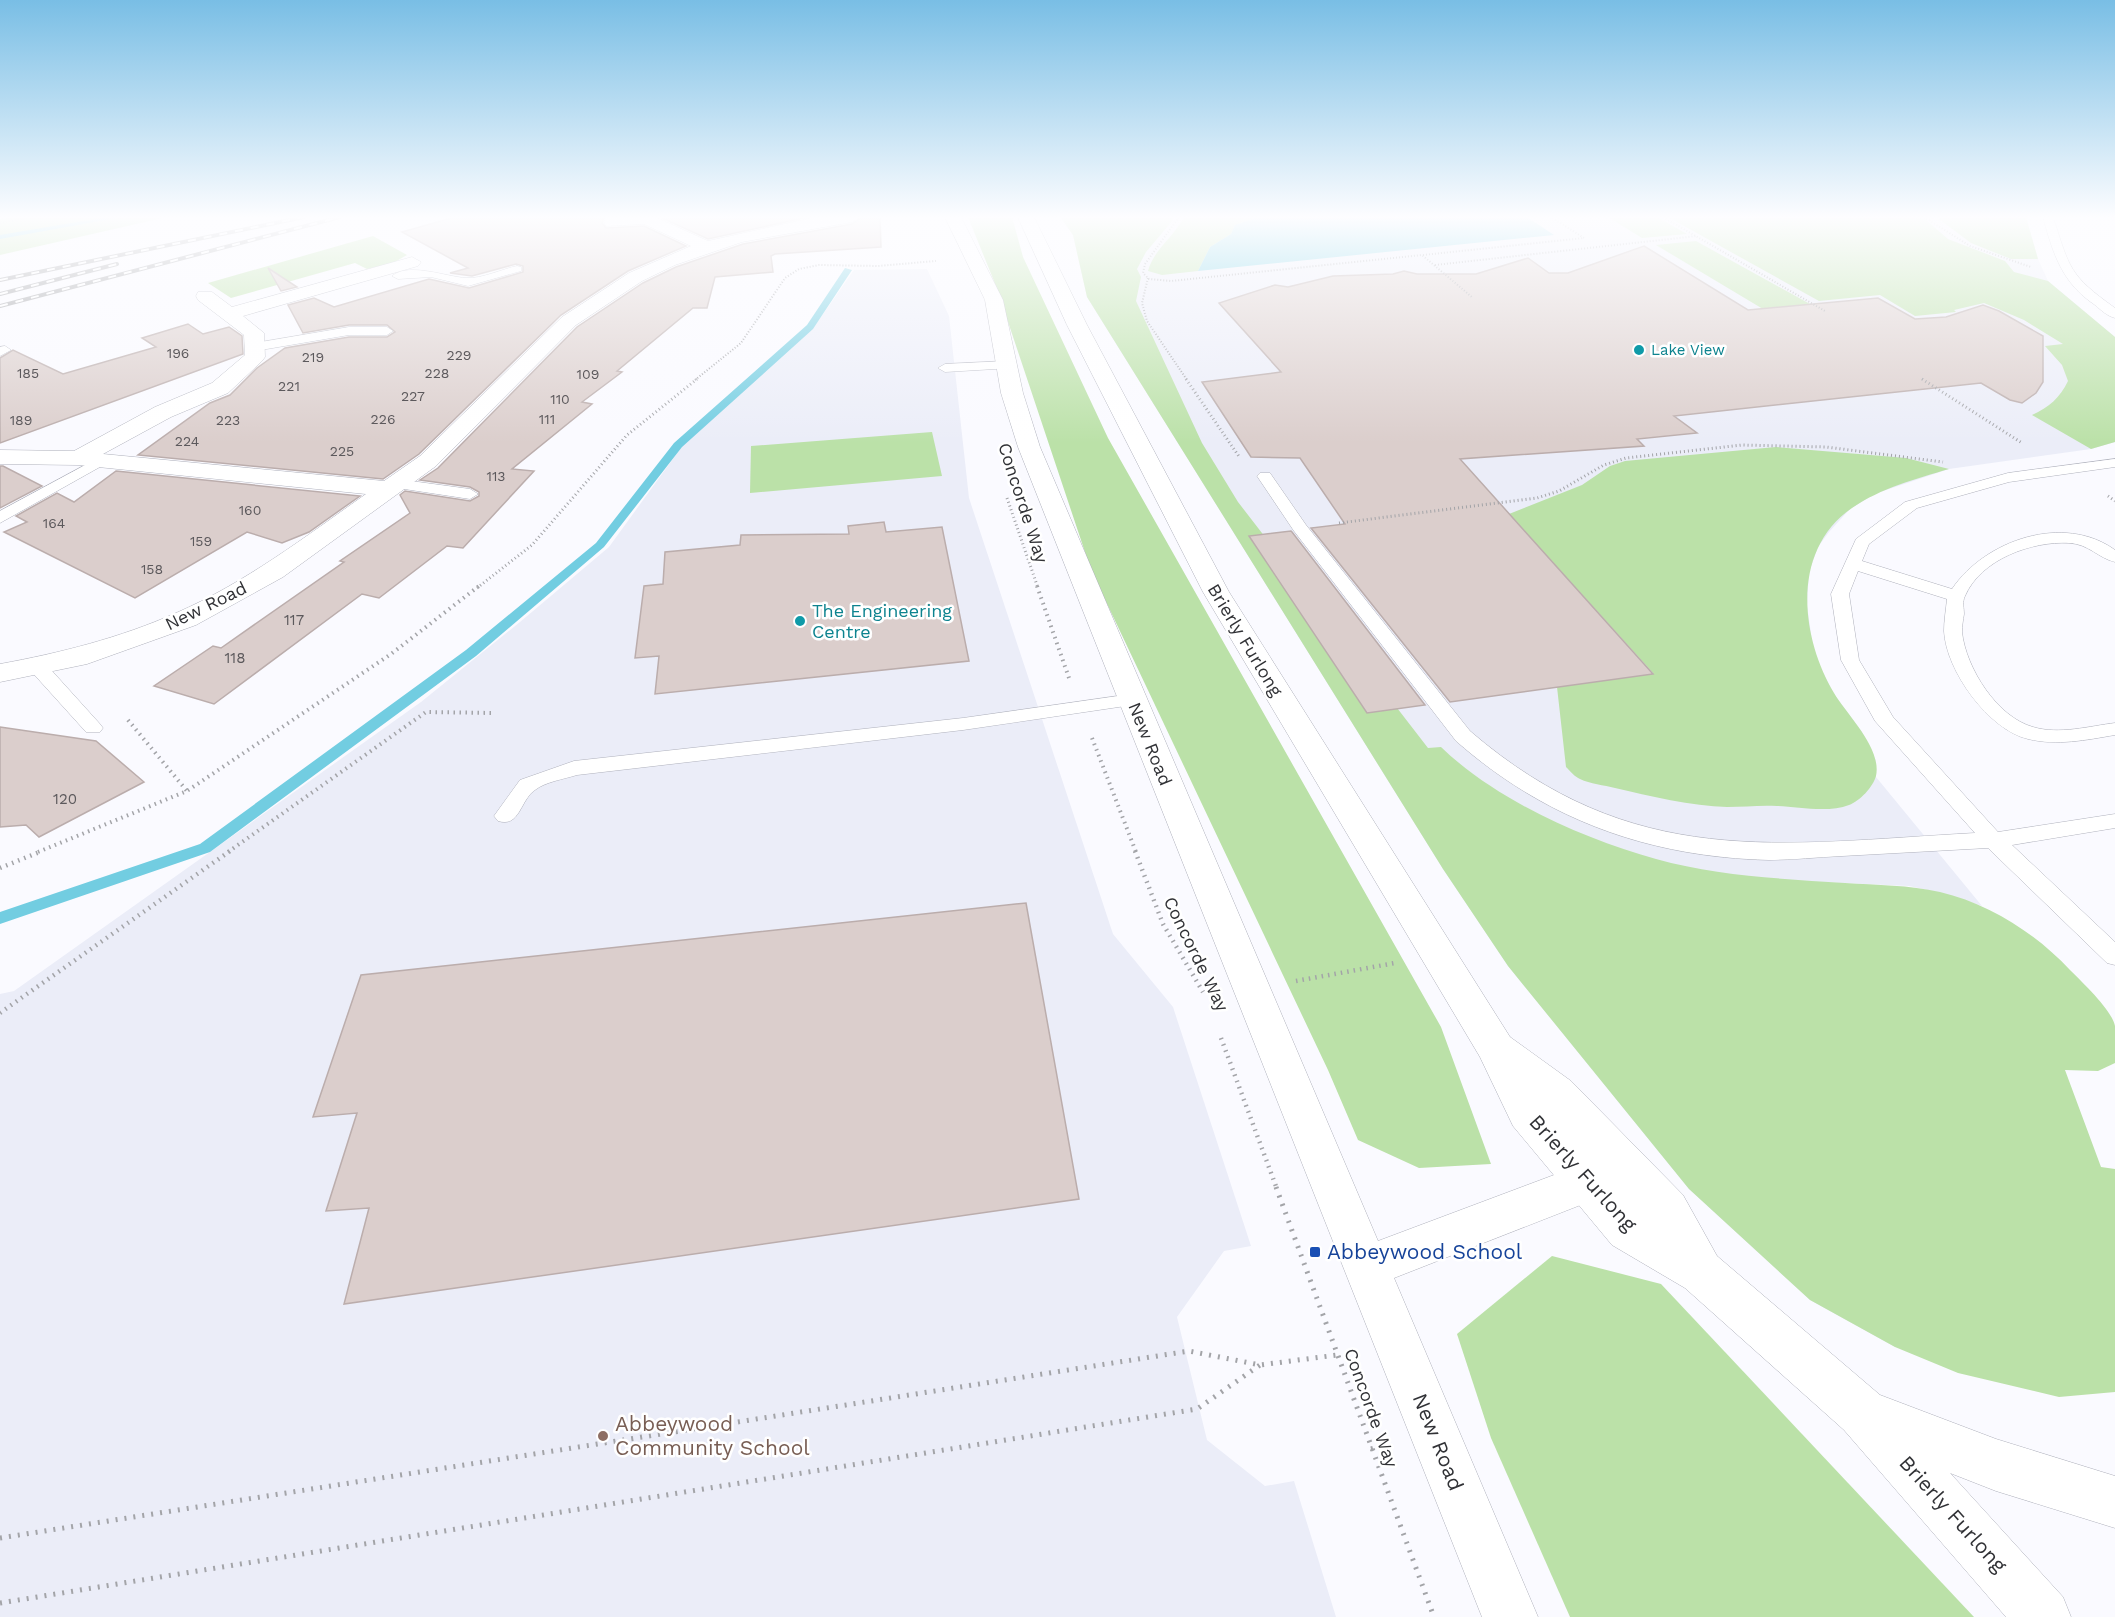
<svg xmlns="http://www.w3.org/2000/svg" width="2115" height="1617" viewBox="0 0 2115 1617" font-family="'Work Sans',sans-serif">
  <rect width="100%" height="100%" fill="#fafaff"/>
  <g fill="#ebedf8">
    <path d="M 2026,217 L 2038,259 L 2048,281 L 2115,337 L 2115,442 L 2091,449 L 1949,469 L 1874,494 L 1850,509 L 1829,532 L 1818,547 L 1809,572 L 1807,605 L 1814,655 L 1834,694 L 1862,732 L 1876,761 L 1876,777 L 1982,906 L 1941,893 L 1909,886 L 1819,882 L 1895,1347 L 1810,1300 L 1689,1189 L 1508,966 L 1443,869 L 1087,297 L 1073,235 L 1061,218 Z"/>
    <path d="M 927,269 L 949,316 L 969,498 L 1113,934 L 1173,1007 L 1251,1246 L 1224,1251 L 1177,1317 L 1207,1440 L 1265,1486 L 1294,1481 L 1336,1617 L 0,1617 L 0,994 L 14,991 L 421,702 L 520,622 L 609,547 L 683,445 L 814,327 L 854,270 Z"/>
  </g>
  <g fill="#bbe1a8">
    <path d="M 14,217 L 167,217 L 0,255 L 0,219 Z"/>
    <path d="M 968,217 L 1012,217 L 1023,257 L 1108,438 L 1441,1027 L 1491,1164 L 1419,1168 L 1358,1140 L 1328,1070 L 1091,570 L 996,286 Z"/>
    <path d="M 1172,217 L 1173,220 L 1146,252 L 1137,269 L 1141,277 L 1136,301 L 1202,443 L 1238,502 L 1428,748 L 1441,747 C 1496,800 1583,839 1656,859 C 1717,876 1783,879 1845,883 C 1877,885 1909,885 1940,892 C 1990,904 2035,933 2070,970 C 2082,982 2112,1010 2115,1026 C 2115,1037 2115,1051 2115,1063 L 2098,1071 L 2065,1070 L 2101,1167 L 2115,1169 L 2115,1392 L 2059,1397 L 1958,1373 L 1895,1347 L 1810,1300 L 1689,1189 L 1508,966 L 1443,869 L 1087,297 L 1073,235 L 1061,218 Z"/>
    <path d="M 1184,217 L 1258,217 L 1235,225 L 1231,234 L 1210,247 L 1198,271 L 1162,275 L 1148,271 C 1154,249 1173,238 1184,217 Z"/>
    <path d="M 1608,217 L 1657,217 L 1687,234 L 1642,238 Z"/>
    <path d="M 1668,217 L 1902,217 L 1925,219 L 1948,239 L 2005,261 L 2014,272 L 2048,281 L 2115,337 L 2115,442 L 2091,449 L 2032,415 C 2049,407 2060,398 2068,381 L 2062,365 L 2045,346 L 2063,344 L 2024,320 L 1984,303 L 1954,310 L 1956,312 L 1915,316 L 1880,295 L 1819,301 Z"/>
    <path d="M 1943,217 L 2026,217 L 2038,259 L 2011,259 L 1971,243 L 1939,219 Z"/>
    <path d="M 373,236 L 407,255 L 393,263 L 367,269 L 355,263 L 231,298 L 208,283 Z"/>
    <path d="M 1696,241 L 1810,304 L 1778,318 L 1656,245 Z"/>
    <path d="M 932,432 L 942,476 L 750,493 L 751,446 Z"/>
    <path d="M 1776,447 L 1906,458 L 1949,469 C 1916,479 1881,488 1852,508 C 1791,550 1800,636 1834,693 C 1847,715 1882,748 1876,776 C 1873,787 1860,801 1849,805 C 1829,813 1798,807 1777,806 C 1760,805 1744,807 1727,807 C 1692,806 1649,796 1615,788 C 1604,785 1590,784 1580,779 C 1575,777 1570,771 1566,767 L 1557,687 L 1653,673 L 1509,514 L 1582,485 L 1610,466 L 1625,461 Z"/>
    <path d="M 1552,1256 L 1661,1284 L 1974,1617 L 1570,1617 L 1491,1438 L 1457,1334 Z"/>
  </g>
  <path fill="#72cde1" d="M 1258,217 L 1527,217 L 1554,235 L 1198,271 L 1210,247 L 1231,234 L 1235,225 Z"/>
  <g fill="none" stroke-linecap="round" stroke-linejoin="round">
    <g fill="#72cde1" fill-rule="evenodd">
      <path d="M 107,217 L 122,217 L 0,239 L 0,235 Z"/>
      <path d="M 845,268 L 852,270 L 813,329 L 682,447 L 604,547 L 476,656 L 210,852 L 0,924 L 0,912 L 200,844 L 466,650 L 596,543 L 674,443 L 807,325 Z"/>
    </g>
  </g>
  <g fill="#dbcecc" stroke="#bbadac" stroke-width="1.5">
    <path d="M 455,217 L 604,217 L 602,223 L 606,228 L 644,226 L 686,246 L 628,271 L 561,315 L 419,454 L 383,479 L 138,455 L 210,403 L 230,395 L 257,368 L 285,348 L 349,337 L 387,337 L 395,332 L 387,325 L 349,325 L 303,333 L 288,305 L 314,298 L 334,307 L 429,279 L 469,288 L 523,272 L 523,266 L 516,264 L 472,276 L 450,273 L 468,268 L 402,232 Z"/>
    <path d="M 660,217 L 808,217 L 708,239 Z"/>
    <path d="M 862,217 L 880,217 L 881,247 L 775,254 L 771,256 L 773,272 L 715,277 L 707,308 L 693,308 L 617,371 L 622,372 L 582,402 L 592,404 L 512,469 L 534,471 L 463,548 L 447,546 L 379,598 L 362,594 L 214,704 L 154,686 L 213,646 L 221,648 L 344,562 L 340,561 L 410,513 L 400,495 L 405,491 L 470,501 L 479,496 L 479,492 L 470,487 L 420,480 L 438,468 L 577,327 L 643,283 L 676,267 L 743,244 L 852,224 Z"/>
    <path d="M 1644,246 L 1748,310 L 1878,298 L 1915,319 L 1946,317 L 1983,305 L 1999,311 L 2043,336 L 2043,382 L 2036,393 L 2022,403 L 2010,400 L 1981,383 L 1674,416 L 1697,433 L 1637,439 L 1644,446 L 1460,459 L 1653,674 L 1450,702 L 1311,528 L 1345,524 L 1300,458 L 1251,457 L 1202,382 L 1281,372 L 1219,303 L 1275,285 L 1288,287 L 1333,276 L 1393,274 L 1404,271 L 1417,274 L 1476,274 L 1528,258 L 1549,273 L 1568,273 Z"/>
    <path d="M 268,268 L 297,287 L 281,291 Z"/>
    <path d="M 188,324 L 203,334 L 229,327 L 242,336 L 243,354 L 0,443 L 0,358 L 13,350 L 63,374 L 156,347 L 142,338 Z"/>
    <path d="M 0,466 L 3,466 L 42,486 L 0,508 Z"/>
    <path d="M 116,471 L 360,496 L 309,532 L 282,543 L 247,532 L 135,598 L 4,532 L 27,522 L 16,516 L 57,493 L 74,502 Z"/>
    <path d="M 884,522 L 886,532 L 942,527 L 969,661 L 655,694 L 659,656 L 635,658 L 644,586 L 663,584 L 665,552 L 740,545 L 741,535 L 849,534 L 848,526 Z"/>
    <path d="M 1291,531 L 1292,532 L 1425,705 L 1367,713 L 1249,536 Z"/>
    <path d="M 0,727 L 96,741 L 144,782 L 39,837 L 26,825 L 0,827 Z"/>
    <path d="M 1026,903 L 1079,1199 L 344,1304 L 369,1208 L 326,1211 L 357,1113 L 313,1117 L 361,975 Z"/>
  </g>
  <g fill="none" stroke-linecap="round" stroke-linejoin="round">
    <defs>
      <g id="service">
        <path d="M 2043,217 L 2053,217 C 2070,269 2069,275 2115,308 L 2115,318 C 2107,316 2101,310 2095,305 C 2062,283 2053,254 2043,217 Z"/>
        <path d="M 517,266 L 521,267 L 521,271 L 468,286 L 431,277 L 398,279 L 392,276 C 409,262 447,277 466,278 C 482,279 502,269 517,266 Z"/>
        <path d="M 349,327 L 387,327 L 393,331 L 387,335 L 349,335 L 255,351 L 249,347 L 255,343 Z"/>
        <path d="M 5,346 L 11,350 L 0,356 L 0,347 Z"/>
        <path d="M 1007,361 L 1014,365 L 1012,368 L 945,372 L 938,368 L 945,364 Z"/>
        <path d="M 102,456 L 109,460 L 107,463 L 0,523 L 0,511 Z"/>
        <path d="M 2115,459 L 2115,467 L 2009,482 L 1917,508 L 1869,544 L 1862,561 L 1952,589 C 1985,540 2064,513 2115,550 L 2115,562 C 2098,558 2089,544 2069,543 C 2032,541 1981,559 1965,596 C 1962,602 1964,608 1964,614 C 1963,620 1962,626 1962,632 C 1966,668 1997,717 2033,727 C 2059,735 2090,726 2115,723 L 2115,735 C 2086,740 2057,746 2028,739 C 1989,730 1946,671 1944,631 C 1944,621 1946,609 1947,599 L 1858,571 L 1849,594 L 1859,660 L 1893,717 L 1998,832 L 2115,814 L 2115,828 L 2012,845 L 2115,942 L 2115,965 L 2107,963 L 1988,848 C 1939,851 1891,853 1842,856 C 1818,857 1793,860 1769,860 C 1649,857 1546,820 1456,741 L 1294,531 L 1257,476 L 1260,473 L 1270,473 L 1306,525 L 1470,731 C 1633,871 1777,844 1975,833 L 1875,721 L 1841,660 L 1831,594 L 1856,539 L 1905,502 L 2008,473 Z"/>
        <path d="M 396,479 L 470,489 L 478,494 L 470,499 L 391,487 L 388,484 L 391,481 Z"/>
        <path d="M 37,660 L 44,662 L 100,724 L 103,728 L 100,732 L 86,732 L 30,670 L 28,666 L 30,662 Z"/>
        <path d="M 1132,694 L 1139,696 L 1142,700 L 1139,704 L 963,730 L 577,775 C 564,779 545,782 535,790 C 520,800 520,828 498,821 L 494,816 L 520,780 L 574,761 L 963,718 Z"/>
      </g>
      <g id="minor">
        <path d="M 612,217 L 655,217 L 708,241 L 812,218 L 860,217 L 852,222 L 742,242 L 675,265 L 642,281 L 576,325 L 436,466 L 283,577 L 196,625 L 87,664 L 0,682 L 0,664 C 60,653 120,638 176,613 C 245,583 305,537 366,494 L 78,465 L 0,464 L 0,450 L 74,451 L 155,407 L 212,383 L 245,355 L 244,335 L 198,300 L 196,296 L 198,292 L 212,292 L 232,307 L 412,257 L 421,262 L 418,266 L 243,316 L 264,333 L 265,357 L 262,361 L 228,393 L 171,417 L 103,454 L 384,481 L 420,456 L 562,317 L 629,273 L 691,246 L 644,224 L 606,226 L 604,222 L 606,218 Z"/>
        <path d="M 945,217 L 961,217 L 1003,300 L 1023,393 L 1040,447 L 1378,1241 L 1586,1163 L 1601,1169 L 1608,1183 L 1601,1197 L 1394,1278 L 1538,1617 L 1482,1617 L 1018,447 L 1001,393 L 985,300 Z"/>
      </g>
      <path id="tertiary" d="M 1018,217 L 1034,217 L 1087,325 L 1229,592 L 1510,1037 L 1571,1081 L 1683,1195 L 1717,1256 L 1880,1395 L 1996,1439 L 2115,1476 L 2115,1528 L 1996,1491 L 1950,1473 L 2063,1597 L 2071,1617 L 2006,1617 L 1844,1430 L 1685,1288 L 1612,1245 L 1513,1126 L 1480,1057 L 1203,592 L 1067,325 Z"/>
    </defs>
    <use href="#service" stroke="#afb1bc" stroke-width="1"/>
    <use href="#minor" stroke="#afb1bc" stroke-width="1"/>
    <use href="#tertiary" stroke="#afb1bc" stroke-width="1"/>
    <g stroke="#a3a4a8" stroke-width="2" stroke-dasharray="1 2" stroke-linecap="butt">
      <path d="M 1179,217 L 1145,264 L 1143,273 L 1149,279 L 1171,281 L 1422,255 L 1473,298"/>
      <path d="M 1663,217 L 1825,311"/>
      <path d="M 1924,217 L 1970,246 L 2031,267"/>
      <path d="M 0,223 L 31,217"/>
      <path d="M 1423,255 L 1584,238 L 1551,217"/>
      <path d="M 1435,265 L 1697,236"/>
      <path d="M 1148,278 L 1142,303 L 1147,321 L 1187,380"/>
      <path d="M 1922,379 L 1924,380"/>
      <path d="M 695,380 L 741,343 L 785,278 L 799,269 L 819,265 L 878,266 L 936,261"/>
    </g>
    <g stroke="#a3a4a8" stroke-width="3" stroke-dasharray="1 3" stroke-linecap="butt">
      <path d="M 1186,379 L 1240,458"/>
      <path d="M 1922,379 L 2022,443"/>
      <path d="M 2108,496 L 2115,501"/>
      <path d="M 1007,498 L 1038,588"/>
      <path d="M 1339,523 L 1537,498 L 1559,491 L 1604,465 L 1626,458 L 1742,445 L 1826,447 L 1943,462"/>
      <path d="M 477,588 L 532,545 L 627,435 L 697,379"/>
    </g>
    <g stroke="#a3a4a8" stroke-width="4" stroke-dasharray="1.5 4.5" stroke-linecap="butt">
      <path d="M 1037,586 L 1069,678"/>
      <path d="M 128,720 L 187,791"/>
      <path d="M 1092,738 L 1136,852"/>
      <path d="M 38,852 L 187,791 L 391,654 L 479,586"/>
      <path d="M 228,852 L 426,712 L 493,713"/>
    </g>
    <g stroke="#a3a4a8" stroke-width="4.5" stroke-dasharray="1.5 5" stroke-linecap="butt">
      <path d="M 1135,851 L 1163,924 L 1203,992"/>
      <path d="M 0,868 L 42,851"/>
      <path d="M 1296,981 L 1395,963"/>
      <path d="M 0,1013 L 230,851"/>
      <path d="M 1221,1038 L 1277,1189"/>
    </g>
    <g stroke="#a3a4a8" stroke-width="5" stroke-dasharray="2 7" stroke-linecap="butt">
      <path d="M 1276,1187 L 1434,1617"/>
      <path d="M 1371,1449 L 1385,1445"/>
      <path d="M 0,1538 L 1189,1351 L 1260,1365 L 1337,1355"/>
      <path d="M 0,1603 L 1197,1409 L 1260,1365"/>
    </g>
    <use href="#service" fill="#fff" fill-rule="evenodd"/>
    <use href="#minor" fill="#fff" fill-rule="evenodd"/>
    <use href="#tertiary" fill="#fff" fill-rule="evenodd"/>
    <defs>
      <g id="rail">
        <path d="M 0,280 L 304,217"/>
        <path d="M 0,294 L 117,264"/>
        <path d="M 0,306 L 340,217"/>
      </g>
    </defs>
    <use href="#rail" stroke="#9fa0a4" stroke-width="4"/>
    <use href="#rail" stroke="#fff" stroke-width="2" stroke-dasharray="8" stroke-linecap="butt"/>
  </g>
  <linearGradient id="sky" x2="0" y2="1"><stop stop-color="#79bee5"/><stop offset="0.49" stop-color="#fdfdff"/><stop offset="1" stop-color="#fdfdff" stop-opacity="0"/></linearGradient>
  <rect width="2115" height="443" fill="url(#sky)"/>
  <g fill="#0f9aa8" stroke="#fff" stroke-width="2">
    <circle cx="1639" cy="350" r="6"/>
    <circle cx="800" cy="621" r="6"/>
  </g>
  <rect fill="#1a4fb4" stroke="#fff" stroke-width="2" x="1309" y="1246" width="12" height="12" rx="3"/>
  <circle fill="#8d6e63" stroke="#fff" stroke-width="2" cx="603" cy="1436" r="6"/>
  <g text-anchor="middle" stroke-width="5" stroke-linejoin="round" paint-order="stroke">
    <g font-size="14" fill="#5c595c">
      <text x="178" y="358">196</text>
      <text x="459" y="360">229</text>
      <text x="313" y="362">219</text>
      <text x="28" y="378">185</text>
      <text x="437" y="378">228</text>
      <text x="588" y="379">109</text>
      <text x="289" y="391">221</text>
      <text x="413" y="401">227</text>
      <text x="560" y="404">110</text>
      <text x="383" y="424">226</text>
      <text x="547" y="424">111</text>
      <text x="21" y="425">189</text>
      <text x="228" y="425">223</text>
      <text x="187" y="446">224</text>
      <text x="342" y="456">225</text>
      <text x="496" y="481">113</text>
      <text x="250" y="515">160</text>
      <text x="54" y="528">164</text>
      <text x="201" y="546">159</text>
      <text x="152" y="574">158</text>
    </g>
    <g font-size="15" fill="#0d838f" stroke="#fff" text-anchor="start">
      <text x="1651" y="355">Lake View</text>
    </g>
    <g font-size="15" fill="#5c595c">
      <text x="294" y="625">117</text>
      <text x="235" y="663">118</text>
      <text x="65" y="804">120</text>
    </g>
    <g font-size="18" fill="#313236" stroke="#fff">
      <text transform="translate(1023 503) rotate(72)" y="6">Concorde Way</text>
      <text transform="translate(206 606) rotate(-26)" y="6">New Road</text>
      <text transform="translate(1245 640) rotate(59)" y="6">Brierly Furlong</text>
      <text transform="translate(1150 744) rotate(68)" y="6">New Road</text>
      <text transform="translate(1196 954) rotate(64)" y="6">Concorde Way</text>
      <text transform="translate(1371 1408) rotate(70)" y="6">Concorde Way</text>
    </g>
    <g font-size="18" fill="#0d838f" stroke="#fff" text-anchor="start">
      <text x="812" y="617">The Engineering<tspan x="812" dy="21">Centre</tspan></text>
    </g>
    <g font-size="21" fill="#313236" stroke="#fff">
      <text transform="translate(1583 1173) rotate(48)" y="7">Brierly Furlong</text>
      <text transform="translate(1438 1442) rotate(68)" y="7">New Road</text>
      <text transform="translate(1953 1514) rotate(48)" y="7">Brierly Furlong</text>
    </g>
    <g font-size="21" fill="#164399" stroke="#fff" text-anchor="start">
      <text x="1327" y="1259">Abbeywood School</text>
    </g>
    <g font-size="21" fill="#785e54" stroke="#fff" text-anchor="start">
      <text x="615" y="1431">Abbeywood<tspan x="615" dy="24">Community School</tspan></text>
    </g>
  </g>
</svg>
